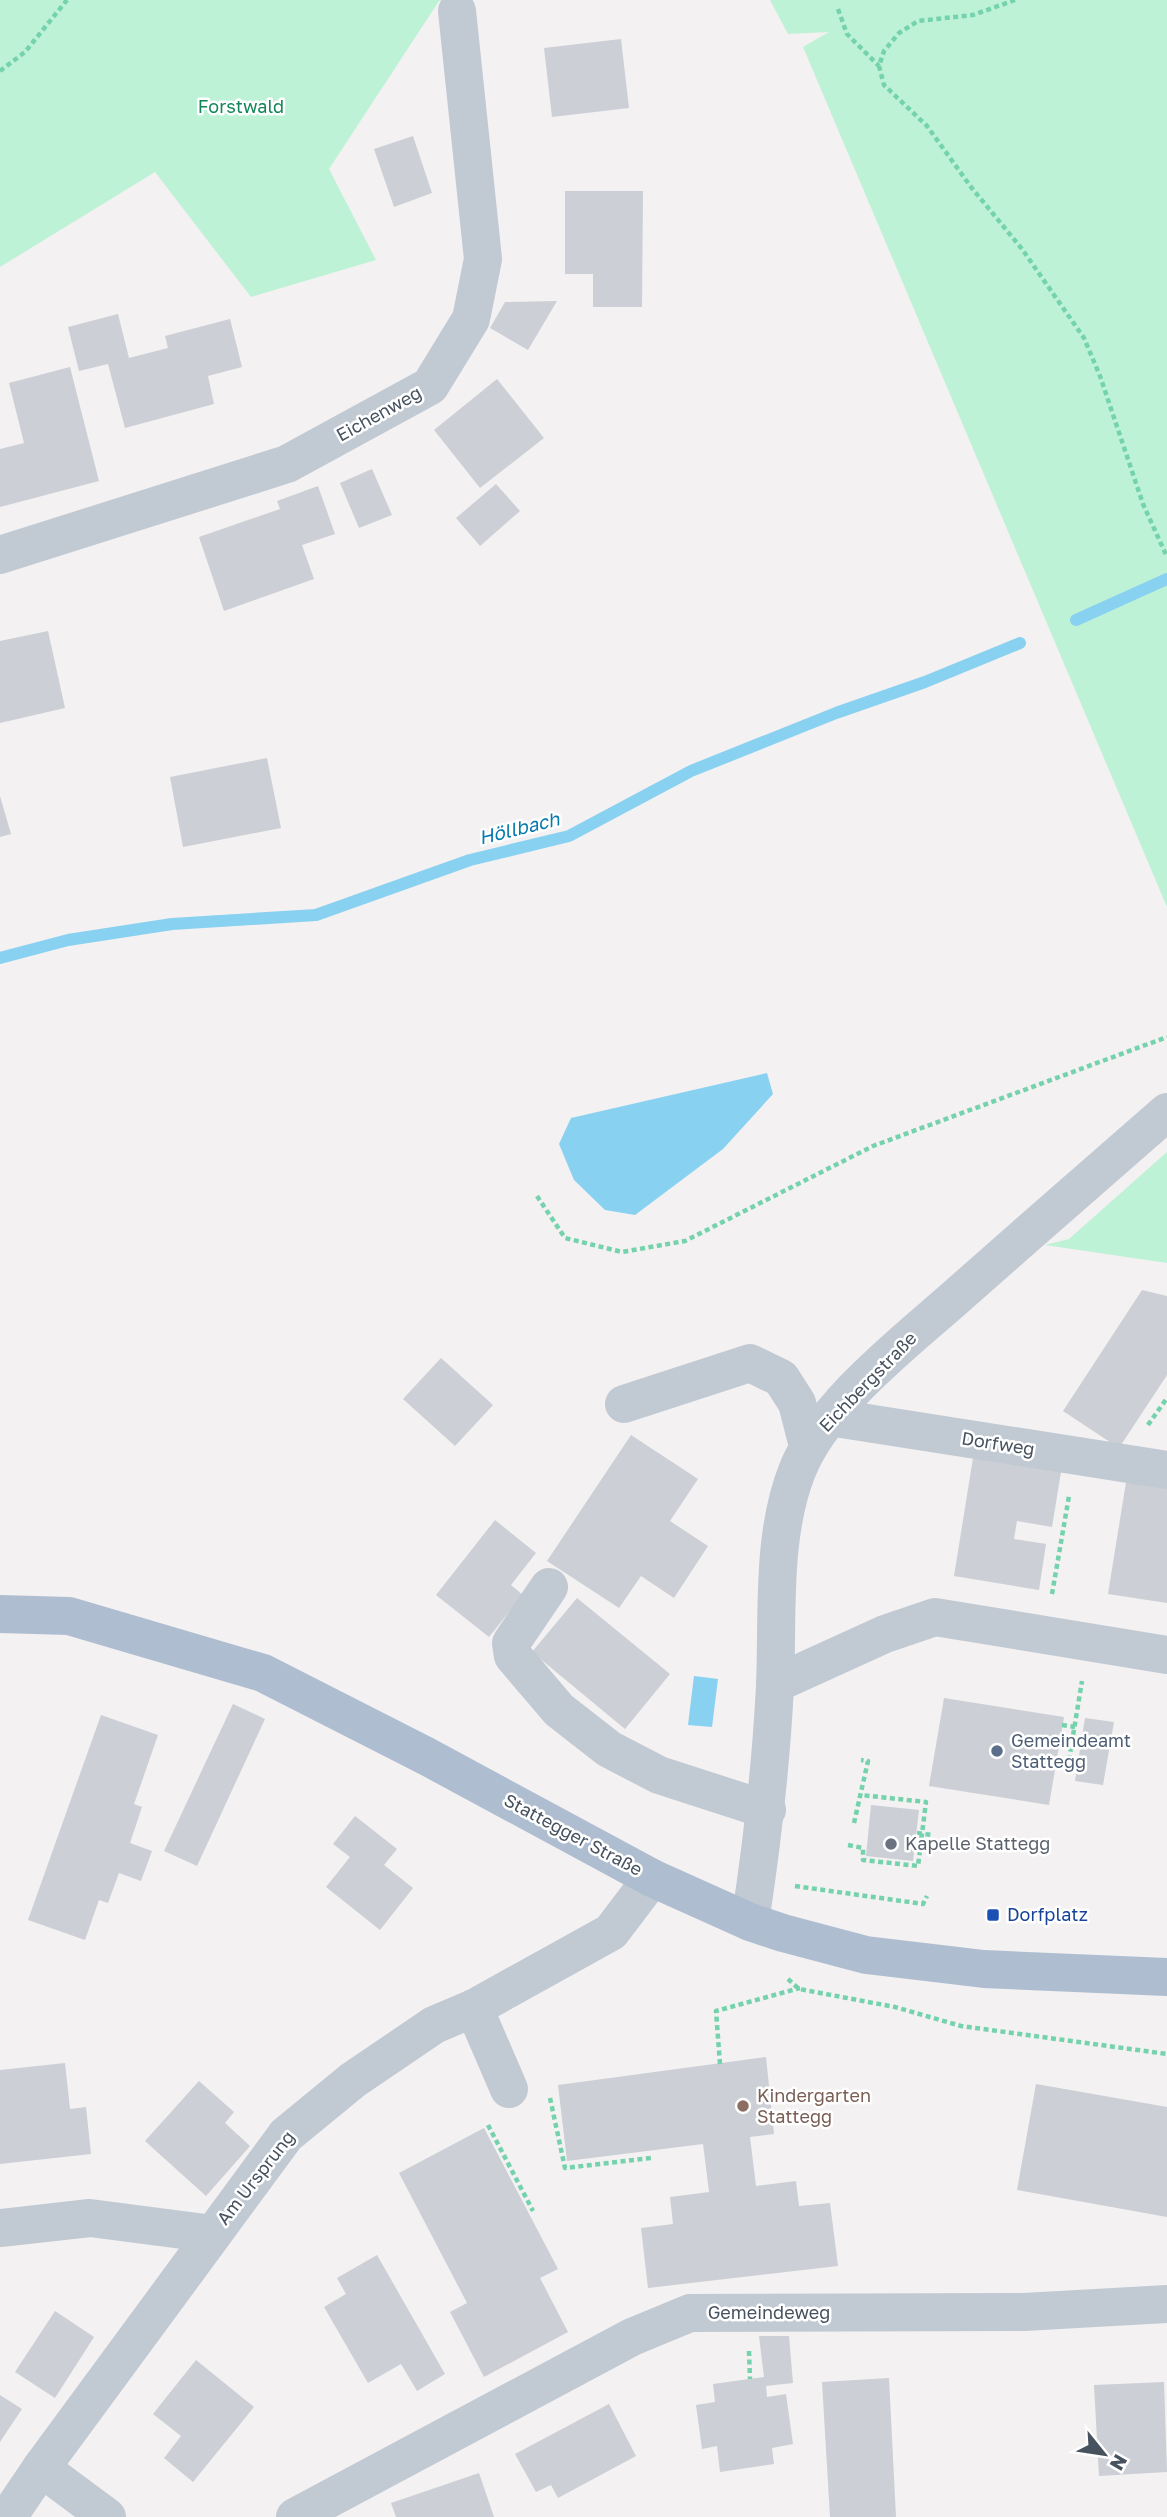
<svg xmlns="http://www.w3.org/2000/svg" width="1167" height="2517" viewBox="0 0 1167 2517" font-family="'Golos Text',sans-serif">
  <rect width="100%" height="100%" fill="#f3f1f1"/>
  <g fill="#bef2d7">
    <path d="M 0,0 L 444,0 L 439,1 L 329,169 L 376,260 L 251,297 L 155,172 L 0,267 Z"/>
    <path d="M 770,0 L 1167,0 L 1167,907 L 803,47 L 829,32 L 788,34 Z"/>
    <path d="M 1167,1152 L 1167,1263 L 1045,1245 L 1069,1239 Z"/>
  </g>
  <g fill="#89d1f1">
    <path d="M 767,1073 L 773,1094 L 723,1149 L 635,1215 L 605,1210 L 574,1180 L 559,1144 L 571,1118 Z"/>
    <path d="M 694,1676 L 718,1679 L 712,1727 L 688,1725 Z"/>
  </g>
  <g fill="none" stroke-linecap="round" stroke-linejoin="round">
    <g stroke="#89d1f1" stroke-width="12">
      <path d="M 1076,620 L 1167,579"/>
      <path d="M 0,958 L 68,940 L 172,924 L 316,915 L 470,860 L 569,836 L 691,771 L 836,713 L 925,682 L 1020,643"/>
    </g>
  </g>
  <g fill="#cccfd5">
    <path d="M 621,39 L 629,108 L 552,117 L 544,48 Z"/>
    <path d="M 413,136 L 432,193 L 394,207 L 374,149 Z"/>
    <path d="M 565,191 L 643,191 L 642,307 L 593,307 L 593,274 L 565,274 Z"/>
    <path d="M 557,301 L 528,350 L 490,328 L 505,302 Z"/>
    <path d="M 118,314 L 129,358 L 168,348 L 165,336 L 230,319 L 242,367 L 208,376 L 214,404 L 125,428 L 108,364 L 79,371 L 68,327 Z"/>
    <path d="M 70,367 L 99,481 L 0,507 L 0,449 L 24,443 L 9,383 Z"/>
    <path d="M 497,379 L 544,438 L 480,488 L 434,430 Z"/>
    <path d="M 372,469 L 392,515 L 359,528 L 340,483 Z"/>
    <path d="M 496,484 L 520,511 L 480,546 L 456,518 Z"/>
    <path d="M 318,486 L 335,534 L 302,545 L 314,579 L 224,611 L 199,537 L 280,509 L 277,501 Z"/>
    <path d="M 48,631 L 65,708 L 0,723 L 0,641 Z"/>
    <path d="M 267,758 L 281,828 L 183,847 L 170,777 Z"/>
    <path d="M 0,796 L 11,834 L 0,837 Z"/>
    <path d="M 1142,1290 L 1167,1296 L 1167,1375 L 1119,1448 L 1063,1411 Z"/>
    <path d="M 441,1358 L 493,1405 L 455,1446 L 403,1399 Z"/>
    <path d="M 631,1435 L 698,1479 L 670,1521 L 708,1546 L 674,1598 L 641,1576 L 619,1608 L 547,1561 Z"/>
    <path d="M 973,1458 L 1061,1472 L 1052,1527 L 1017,1521 L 1014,1539 L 1046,1544 L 1039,1590 L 954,1576 Z"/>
    <path d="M 1127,1476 L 1167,1482 L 1167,1603 L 1108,1594 Z"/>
    <path d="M 495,1520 L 536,1553 L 511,1585 L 523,1595 L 489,1637 L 436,1595 Z"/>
    <path d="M 577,1598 L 670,1674 L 625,1729 L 532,1652 Z"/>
    <path d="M 944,1698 L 1064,1717 L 1049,1805 L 929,1786 Z"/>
    <path d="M 233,1704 L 265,1719 L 197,1866 L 164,1851 Z"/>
    <path d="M 101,1715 L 158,1735 L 134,1804 L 142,1807 L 130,1843 L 152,1851 L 141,1881 L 119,1873 L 108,1903 L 99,1900 L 85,1940 L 28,1920 Z"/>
    <path d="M 1085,1718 L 1114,1722 L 1103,1785 L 1075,1781 Z"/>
    <path d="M 871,1805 L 919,1810 L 913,1861 L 866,1856 Z"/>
    <path d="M 355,1816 L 397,1849 L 384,1865 L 413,1888 L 380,1930 L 326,1887 L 350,1857 L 333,1844 Z"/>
    <path d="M 766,2057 L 774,2134 L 750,2137 L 756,2186 L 796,2181 L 799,2206 L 830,2203 L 838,2266 L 648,2288 L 641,2228 L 673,2224 L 670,2197 L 709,2192 L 703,2144 L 567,2161 L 558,2085 Z"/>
    <path d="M 65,2063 L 70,2109 L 86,2107 L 91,2154 L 0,2164 L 0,2070 Z"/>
    <path d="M 199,2081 L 234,2112 L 225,2123 L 250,2146 L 206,2196 L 145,2141 Z"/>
    <path d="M 1036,2084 L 1167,2107 L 1167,2217 L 1017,2190 Z"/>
    <path d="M 484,2128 L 558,2269 L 540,2278 L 568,2332 L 484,2377 L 450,2312 L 467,2303 L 399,2173 Z"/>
    <path d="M 377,2255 L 445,2374 L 417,2391 L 401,2364 L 368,2383 L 324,2307 L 346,2294 L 337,2278 Z"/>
    <path d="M 55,2311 L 94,2337 L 55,2398 L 15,2372 Z"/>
    <path d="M 759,2336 L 789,2336 L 793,2383 L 766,2386 L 767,2397 L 786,2394 L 793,2444 L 772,2448 L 774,2464 L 720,2472 L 717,2446 L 702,2449 L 696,2405 L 715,2402 L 713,2384 L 764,2377 Z"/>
    <path d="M 196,2360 L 254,2407 L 193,2482 L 164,2458 L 181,2436 L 153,2414 Z"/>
    <path d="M 889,2378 L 896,2517 L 830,2517 L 822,2382 Z"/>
    <path d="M 1164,2382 L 1167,2472 L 1099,2476 L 1094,2385 Z"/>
    <path d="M 0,2395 L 22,2409 L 0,2442 Z"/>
    <path d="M 609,2404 L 636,2456 L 558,2498 L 551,2485 L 536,2492 L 515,2454 Z"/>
    <path d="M 479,2473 L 494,2517 L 396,2517 L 391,2503 Z"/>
  </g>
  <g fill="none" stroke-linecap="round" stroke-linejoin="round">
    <g stroke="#74d2ad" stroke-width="4.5" stroke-dasharray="5 3.5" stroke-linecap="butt">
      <path d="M 1015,0 L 973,15 L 918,21 L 899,33 L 884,51 L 879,66 L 884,85 L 927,126 L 971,187 L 1022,249 L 1084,338 L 1100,376 L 1143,504 L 1167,557"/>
      <path d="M 838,9 L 847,34 L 879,66"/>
      <path d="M 0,71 L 25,52 L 67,0"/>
      <path d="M 537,1196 L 565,1238 L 622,1252 L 685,1241 L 873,1146 L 1167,1037"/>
      <path d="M 1148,1425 L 1167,1398"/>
      <path d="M 1052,1594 L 1069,1496"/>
      <path d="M 1062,1725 L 1075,1727"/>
      <path d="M 1069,1760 L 1082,1681"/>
      <path d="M 854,1823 L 868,1761 L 861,1760"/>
      <path d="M 917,1833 L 932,1835"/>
      <path d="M 848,1845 L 863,1848 L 863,1860 L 918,1866 L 926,1802 L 861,1795"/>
      <path d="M 795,1886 L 923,1904 L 927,1896"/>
      <path d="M 788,1979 L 799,1989 L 895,2007 L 961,2026 L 1167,2054"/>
      <path d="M 720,2064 L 716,2011 L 800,1988"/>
      <path d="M 550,2098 L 565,2168 L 651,2158"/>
      <path d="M 488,2125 L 533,2211"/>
      <path d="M 749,2351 L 750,2379"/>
    </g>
    <g stroke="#c1c9d3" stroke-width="38">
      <path d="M 0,555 L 287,464 L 430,386 L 471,319 L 483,259 L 457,11"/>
      <path d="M 624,1404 L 750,1363 L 781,1378 L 797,1403 L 808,1446"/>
      <path d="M 829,1417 L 1167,1470"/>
      <path d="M 549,1587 L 511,1643 L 513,1656 L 559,1710 L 609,1749 L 659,1775 L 767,1810"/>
      <path d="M 775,1684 L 885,1634 L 935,1617 L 1167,1655"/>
      <path d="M 750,1922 C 762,1844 771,1765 775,1686 C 778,1617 771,1537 797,1471 C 823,1405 903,1344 956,1297 C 1026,1235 1096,1174 1167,1112"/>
      <path d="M 474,2008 L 509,2089"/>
      <path d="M 0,2228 L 90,2218 L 213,2234"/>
      <path d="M 41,2468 L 107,2517"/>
      <path d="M 8,2517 L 41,2468 L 286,2135 L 353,2080 L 434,2025 L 474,2008 L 611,1932 L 652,1878"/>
      <path d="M 295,2517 L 632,2337 L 690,2313 L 1024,2312 L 1167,2304"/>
    </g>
    <path stroke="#afbdd1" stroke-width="38" d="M 0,1614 L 69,1616 L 263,1673 L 426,1756 L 652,1878 L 750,1922 L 783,1933 L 866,1955 L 984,1969 L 1167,1977"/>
  </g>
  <circle fill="#5c6f8a" stroke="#fff" stroke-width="2.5" cx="997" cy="1751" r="7"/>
  <circle fill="#6b7280" stroke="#fff" stroke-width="2.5" cx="891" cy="1844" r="7"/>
  <rect fill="#1a4fb4" stroke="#fff" stroke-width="2.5" x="986" y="1908" width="14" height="14" rx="3.5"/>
  <circle fill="#8d6e63" stroke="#fff" stroke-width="2.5" cx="743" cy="2106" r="7"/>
  <g text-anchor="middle" stroke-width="5" stroke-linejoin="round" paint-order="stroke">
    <g font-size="18" fill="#128658" stroke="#fff">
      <text x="241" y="113">Forstwald</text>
    </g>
    <g font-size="18" fill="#47525f" stroke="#fff">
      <text transform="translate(379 414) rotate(-29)" y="6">Eichenweg</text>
      <text transform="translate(868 1382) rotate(-46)" y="6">Eichbergstraße</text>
      <text transform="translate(998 1444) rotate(9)" y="6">Dorfweg</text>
      <text transform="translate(573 1835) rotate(28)" y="6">Stattegger Straße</text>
      <text transform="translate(256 2178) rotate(-52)" y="6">Am Ursprung</text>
      <text x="769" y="2319">Gemeindeweg</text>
    </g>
    <g font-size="18" fill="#4e5e75" stroke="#fff" text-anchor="start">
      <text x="1011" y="1747">Gemeindeamt<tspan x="1011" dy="21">Stattegg</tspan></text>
    </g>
    <g font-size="18" fill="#5b616d" stroke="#fff" text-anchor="start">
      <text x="905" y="1850">Kapelle Stattegg</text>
    </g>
    <g font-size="18" fill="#164399" stroke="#fff" text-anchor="start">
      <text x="1007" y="1921">Dorfplatz</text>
    </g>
    <g font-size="18" fill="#785e54" stroke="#fff" text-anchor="start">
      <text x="757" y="2102">Kindergarten<tspan x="757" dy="21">Stattegg</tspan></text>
    </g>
    <g font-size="19" font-style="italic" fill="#067aad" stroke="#fff">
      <text transform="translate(519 828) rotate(-14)" y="7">Höllbach</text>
    </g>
  </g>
  <g transform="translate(1104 2454) rotate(120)" stroke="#ffffff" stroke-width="5" paint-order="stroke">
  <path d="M0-5L12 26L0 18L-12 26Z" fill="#47525f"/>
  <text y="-10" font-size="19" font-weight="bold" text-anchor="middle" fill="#47525f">N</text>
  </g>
</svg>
